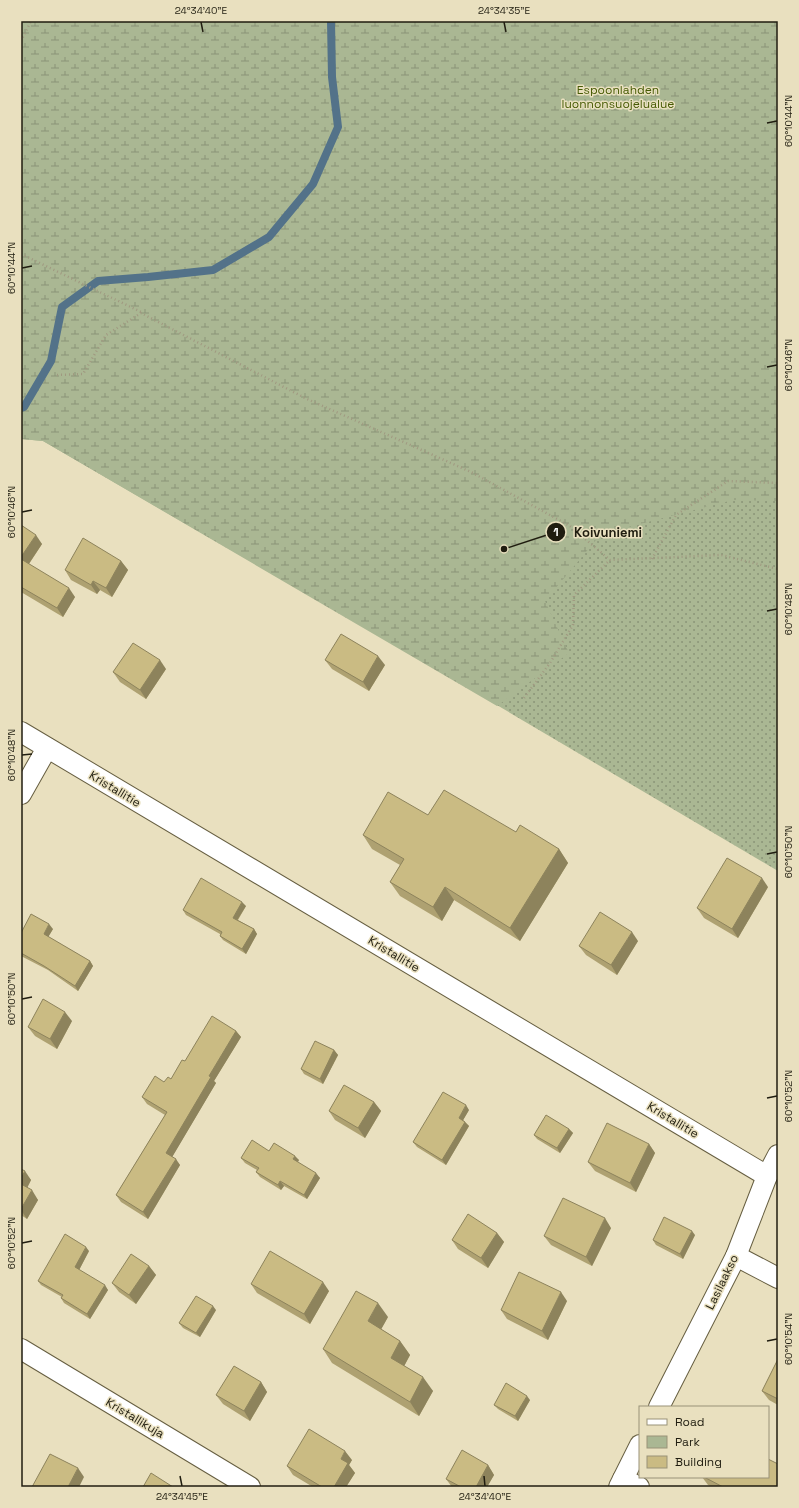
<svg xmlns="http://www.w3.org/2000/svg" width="799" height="1508" viewBox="0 0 799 1508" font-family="'Space Grotesk',sans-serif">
  <defs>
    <pattern id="green-dots" width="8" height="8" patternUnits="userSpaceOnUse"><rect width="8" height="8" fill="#aab793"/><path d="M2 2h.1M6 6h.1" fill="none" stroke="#8a9477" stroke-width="1.8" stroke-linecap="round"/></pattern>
    <pattern id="wetland-marsh" width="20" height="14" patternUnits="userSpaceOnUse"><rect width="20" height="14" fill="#aab793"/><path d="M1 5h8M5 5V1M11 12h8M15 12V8" fill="none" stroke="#8a9477"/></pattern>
  </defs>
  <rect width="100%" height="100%" fill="#e9e0bf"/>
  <path fill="url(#green-dots)" d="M 778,21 L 778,871 L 417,658 L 43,441 L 21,439 Z"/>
  <path fill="url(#wetland-marsh)" d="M 21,21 L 778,21 L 778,501 L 733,500 L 601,534 L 545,601 L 569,653 L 497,706 L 43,441 L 21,439 Z"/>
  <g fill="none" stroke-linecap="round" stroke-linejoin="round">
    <path stroke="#537289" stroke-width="8" d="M 21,408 L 24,407 L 51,361 L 62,307 L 98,281 L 148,277 L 213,270 L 269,237 L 313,184 L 338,127 L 332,77 L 331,21"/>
    <defs>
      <g id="street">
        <path d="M 21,732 L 767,1176"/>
        <path d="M 21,794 L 47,748"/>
        <path d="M 736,1256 L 778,1278"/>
        <path d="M 21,1349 L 250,1487"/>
        <path d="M 659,1407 L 736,1256 L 767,1176 L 778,1155"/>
        <path d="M 623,1479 L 639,1487"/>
        <path d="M 619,1487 L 640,1445"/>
      </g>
    </defs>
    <use href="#street" stroke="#665e41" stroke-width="22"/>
    <g stroke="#a09980" stroke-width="2.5" stroke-dasharray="1 3" stroke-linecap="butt">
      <path d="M 21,41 L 31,21"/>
      <path d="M 21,254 L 141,312"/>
      <path d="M 57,375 L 83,374 L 106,335 L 141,313 L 307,399 L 471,472 L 570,526 L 610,560 L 721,555 L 778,569"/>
      <path d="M 652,559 L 676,515 L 728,481 L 778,483"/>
      <path d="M 524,698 L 550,663 L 573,625 L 574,595 L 610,560"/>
    </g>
    <use href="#street" stroke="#fff" stroke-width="20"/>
  </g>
  <g fill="#aea171">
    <path d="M 21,525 L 42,544 L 29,564 L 75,597 L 63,617 L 21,592 Z"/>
    <path d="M 121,561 L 128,570 L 112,597 L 100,590 L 97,594 L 71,580 L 65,570 Z"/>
    <path d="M 325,660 L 385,665 L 369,691 L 332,669 Z"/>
    <path d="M 166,669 L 146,699 L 120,682 L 113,672 Z"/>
    <path d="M 428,815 L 516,832 L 559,849 L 568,863 L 520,941 L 454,900 L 442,921 L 400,896 L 390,882 L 400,865 L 372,849 L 363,835 Z"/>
    <path d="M 768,887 L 738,938 L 704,918 L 697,908 Z"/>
    <path d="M 246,906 L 238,920 L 254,929 L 257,934 L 246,954 L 223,940 L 220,936 L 220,934 L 186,915 L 183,910 Z"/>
    <path d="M 53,929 L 48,937 L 90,961 L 93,966 L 78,991 L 48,970 L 21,956 L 21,933 Z"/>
    <path d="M 638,941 L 617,975 L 586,955 L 579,946 Z"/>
    <path d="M 72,1021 L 57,1049 L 35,1036 L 28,1027 Z"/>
    <path d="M 236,1031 L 241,1037 L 214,1081 L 216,1083 L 172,1157 L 180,1165 L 148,1219 L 121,1202 L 116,1195 L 165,1115 L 147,1104 L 142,1097 L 164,1082 L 171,1079 L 185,1061 Z"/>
    <path d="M 334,1050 L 338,1055 L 323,1084 L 304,1074 L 301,1069 Z"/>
    <path d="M 374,1102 L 381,1111 L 365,1138 L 335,1120 L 329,1111 Z"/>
    <path d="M 469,1110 L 463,1120 L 469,1126 L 446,1165 L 417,1147 L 413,1142 Z"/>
    <path d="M 569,1129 L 573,1133 L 560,1153 L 537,1139 L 534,1135 Z"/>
    <path d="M 649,1144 L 655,1153 L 636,1192 L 595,1171 L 588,1162 Z"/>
    <path d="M 269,1151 L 299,1160 L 298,1162 L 320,1178 L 307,1199 L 284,1186 L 281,1190 L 260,1177 L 256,1172 L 257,1170 L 245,1163 L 241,1158 Z"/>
    <path d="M 21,1169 L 31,1180 L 27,1188 L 38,1200 L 27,1219 L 21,1215 Z"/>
    <path d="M 611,1228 L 592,1266 L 551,1245 L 544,1236 Z"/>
    <path d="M 497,1233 L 504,1242 L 488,1268 L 458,1249 L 452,1240 Z"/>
    <path d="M 695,1235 L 683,1259 L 656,1245 L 653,1240 Z"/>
    <path d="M 89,1251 L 79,1270 L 108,1290 L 90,1319 L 64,1303 L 61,1298 L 62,1297 L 41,1285 L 38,1281 Z"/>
    <path d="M 149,1266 L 156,1275 L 136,1304 L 119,1292 L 112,1283 Z"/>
    <path d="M 251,1284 L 329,1291 L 310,1324 L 257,1293 Z"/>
    <path d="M 567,1301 L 548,1340 L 507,1319 L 501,1310 Z"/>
    <path d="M 216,1310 L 200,1337 L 183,1328 L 179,1323 Z"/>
    <path d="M 388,1317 L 381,1329 L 400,1341 L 410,1355 L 404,1366 L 433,1391 L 419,1416 L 332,1363 L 323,1349 Z"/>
    <path d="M 778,1359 L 778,1405 L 769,1400 L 762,1391 Z"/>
    <path d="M 261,1382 L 267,1392 L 250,1421 L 223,1404 L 216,1395 Z"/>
    <path d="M 530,1400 L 518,1421 L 498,1409 L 494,1405 Z"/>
    <path d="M 352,1460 L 349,1465 L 355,1473 L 346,1487 L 313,1487 L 293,1475 L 287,1466 Z"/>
    <path d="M 488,1465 L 494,1475 L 487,1487 L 452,1487 L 446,1479 Z"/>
    <path d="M 702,1477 L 768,1477 L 778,1487 L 712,1487 L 708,1485 Z"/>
  </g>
  <g fill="#8d835c">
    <path d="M 36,535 L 42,544 L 26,568 L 21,560 L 21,557 Z"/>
    <path d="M 121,561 L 128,570 L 112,597 L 106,588 Z"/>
    <path d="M 93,581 L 100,590 L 97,594 L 91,585 Z"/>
    <path d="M 69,588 L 75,597 L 63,617 L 57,608 Z"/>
    <path d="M 378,656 L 385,665 L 369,691 L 363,682 Z"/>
    <path d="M 160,660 L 166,669 L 146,699 L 140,690 Z"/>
    <path d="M 559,849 L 568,863 L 520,941 L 510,928 Z"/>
    <path d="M 762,878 L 768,887 L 738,938 L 732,929 Z"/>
    <path d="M 445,887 L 454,900 L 442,921 L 433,907 Z"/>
    <path d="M 242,902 L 246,906 L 236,922 L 233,918 Z"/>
    <path d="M 49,924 L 53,929 L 47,939 L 44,934 Z"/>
    <path d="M 254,929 L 257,934 L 246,954 L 242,949 Z"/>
    <path d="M 632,932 L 638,941 L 617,975 L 611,965 Z"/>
    <path d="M 90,961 L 93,966 L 78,991 L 75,986 Z"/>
    <path d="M 65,1012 L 72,1021 L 57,1049 L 50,1039 Z"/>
    <path d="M 236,1031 L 241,1037 L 214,1081 L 216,1083 L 171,1159 L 166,1153 L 209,1076 Z"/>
    <path d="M 334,1050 L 338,1055 L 323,1084 L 320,1079 Z"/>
    <path d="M 374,1102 L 381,1111 L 365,1138 L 358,1128 Z"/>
    <path d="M 466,1105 L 469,1110 L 462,1122 L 459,1118 Z"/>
    <path d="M 465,1122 L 469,1126 L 446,1165 L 442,1160 Z"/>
    <path d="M 569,1129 L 573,1133 L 560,1153 L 557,1148 Z"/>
    <path d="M 649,1144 L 655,1153 L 636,1192 L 630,1183 Z"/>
    <path d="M 295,1156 L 299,1160 L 296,1164 L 293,1159 Z"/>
    <path d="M 176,1159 L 180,1165 L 148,1219 L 143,1212 Z"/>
    <path d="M 25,1171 L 31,1180 L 25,1192 L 21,1186 L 21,1178 Z"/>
    <path d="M 316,1173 L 320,1178 L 307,1199 L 304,1195 Z"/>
    <path d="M 280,1181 L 284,1186 L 281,1190 L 278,1185 Z"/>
    <path d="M 32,1190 L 38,1200 L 27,1219 L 21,1210 L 21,1209 Z"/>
    <path d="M 605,1218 L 611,1228 L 592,1266 L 586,1257 Z"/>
    <path d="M 692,1231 L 695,1235 L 683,1259 L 680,1254 Z"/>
    <path d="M 497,1233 L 504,1242 L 488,1268 L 481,1258 Z"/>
    <path d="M 86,1247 L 89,1251 L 78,1272 L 75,1267 Z"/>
    <path d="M 149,1266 L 156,1275 L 136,1304 L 129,1295 Z"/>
    <path d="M 323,1282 L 329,1291 L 310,1324 L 304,1314 Z"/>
    <path d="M 105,1285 L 108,1290 L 90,1319 L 87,1314 Z"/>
    <path d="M 561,1292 L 567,1301 L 548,1340 L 542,1331 Z"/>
    <path d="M 378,1303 L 388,1317 L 378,1335 L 368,1321 Z"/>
    <path d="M 213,1306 L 216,1310 L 200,1337 L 196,1333 Z"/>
    <path d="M 400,1341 L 410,1355 L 401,1372 L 391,1358 Z"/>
    <path d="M 423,1377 L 433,1391 L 419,1416 L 410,1402 Z"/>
    <path d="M 261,1382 L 267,1392 L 250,1421 L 244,1411 Z"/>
    <path d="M 527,1396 L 530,1400 L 518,1421 L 515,1416 Z"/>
    <path d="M 345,1451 L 352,1460 L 349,1465 L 355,1473 L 346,1487 L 334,1487 L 341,1459 Z"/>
    <path d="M 488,1465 L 494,1475 L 487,1487 L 476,1487 Z"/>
    <path d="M 78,1468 L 84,1477 L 79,1487 L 68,1487 Z"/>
  </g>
  <g fill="#cabb83" stroke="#8d835c">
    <path d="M 21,525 L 36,535 L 21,557 Z"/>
    <path d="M 83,538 L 121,561 L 106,588 L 93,581 L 91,585 L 65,570 Z"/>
    <path d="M 21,559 L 69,588 L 57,608 L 21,587 Z"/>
    <path d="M 341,634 L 378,656 L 363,682 L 325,660 Z"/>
    <path d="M 133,643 L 160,660 L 140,690 L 113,672 Z"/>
    <path d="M 444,790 L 516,832 L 520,825 L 559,849 L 510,928 L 445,887 L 433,907 L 390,882 L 404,859 L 363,835 L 388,792 L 428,815 Z"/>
    <path d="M 727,858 L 762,878 L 732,929 L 697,908 Z"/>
    <path d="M 201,878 L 242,902 L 233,918 L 254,929 L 242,949 L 220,936 L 222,932 L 183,910 Z"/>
    <path d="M 600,912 L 632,932 L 611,965 L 579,946 Z"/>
    <path d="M 31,914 L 49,924 L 44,934 L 90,961 L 75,986 L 44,966 L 21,953 L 21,933 Z"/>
    <path d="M 43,999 L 65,1012 L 50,1039 L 28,1027 Z"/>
    <path d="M 212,1016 L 236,1031 L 209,1076 L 211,1077 L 166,1153 L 176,1159 L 143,1212 L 116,1195 L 167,1112 L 142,1097 L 155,1076 L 164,1082 L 168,1077 L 171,1079 L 182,1060 L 185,1061 Z"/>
    <path d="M 315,1041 L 334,1050 L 320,1079 L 301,1069 Z"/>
    <path d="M 344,1085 L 374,1102 L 358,1128 L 329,1111 Z"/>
    <path d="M 443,1092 L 466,1105 L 459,1118 L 465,1122 L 442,1160 L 413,1142 Z"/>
    <path d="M 546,1115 L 569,1129 L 557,1148 L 534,1135 Z"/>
    <path d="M 607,1123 L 649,1144 L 630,1183 L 588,1162 Z"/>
    <path d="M 252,1140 L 269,1151 L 274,1143 L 295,1156 L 293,1159 L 316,1173 L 304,1195 L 280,1181 L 278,1185 L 256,1172 L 259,1168 L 241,1158 Z"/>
    <path d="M 21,1169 L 25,1171 L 21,1178 Z"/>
    <path d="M 21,1184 L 32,1190 L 21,1209 Z"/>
    <path d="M 563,1198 L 605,1218 L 586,1257 L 544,1236 Z"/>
    <path d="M 468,1214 L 497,1233 L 481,1258 L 452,1240 Z"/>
    <path d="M 664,1217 L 692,1231 L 680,1254 L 653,1240 Z"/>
    <path d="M 65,1234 L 86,1247 L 75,1267 L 105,1285 L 87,1314 L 61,1298 L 63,1295 L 38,1281 Z"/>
    <path d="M 270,1251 L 323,1282 L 304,1314 L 251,1284 Z"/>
    <path d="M 131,1254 L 149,1266 L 129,1295 L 112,1283 Z"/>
    <path d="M 519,1272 L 561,1292 L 542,1331 L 501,1310 Z"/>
    <path d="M 356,1291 L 378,1303 L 368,1321 L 400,1341 L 391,1358 L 423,1377 L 410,1402 L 323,1349 Z"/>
    <path d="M 196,1296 L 213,1306 L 196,1333 L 179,1323 Z"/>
    <path d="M 778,1359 L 778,1399 L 762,1391 Z"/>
    <path d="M 234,1366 L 261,1382 L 244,1411 L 216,1395 Z"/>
    <path d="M 506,1383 L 527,1396 L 515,1416 L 494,1405 Z"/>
    <path d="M 309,1429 L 345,1451 L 341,1459 L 348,1463 L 334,1487 L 322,1487 L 287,1466 Z"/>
    <path d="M 462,1450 L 488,1465 L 476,1487 L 461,1487 L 446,1479 Z"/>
    <path d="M 50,1454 L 78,1468 L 68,1487 L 32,1487 Z"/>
    <path d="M 768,1459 L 778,1464 L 778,1485 L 777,1487 L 723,1487 L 704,1477 L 768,1477 Z"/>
    <path d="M 151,1473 L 173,1487 L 143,1487 Z"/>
  </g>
  <path fill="none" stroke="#201d10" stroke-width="1.5" d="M 201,22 L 203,32M 504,22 L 506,32M 767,123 L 777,121M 22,268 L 32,266M 767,367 L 777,365M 22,512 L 32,510M 767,611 L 777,609M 22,755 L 32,754M 767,854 L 777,852M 22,999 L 32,997M 767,1098 L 777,1096M 22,1243 L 32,1241M 767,1341 L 777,1339M 180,1476 L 182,1486M 484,1476 L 485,1486"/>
  <g text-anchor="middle" stroke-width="3" stroke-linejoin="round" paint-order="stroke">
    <g font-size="12" fill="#475b05" stroke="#e9e0bf">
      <text x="618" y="94">Espoonlahden<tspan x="618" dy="14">luonnonsuojelualue</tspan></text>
    </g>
    <g font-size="12" fill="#201d10" stroke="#e9e0bf">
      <text transform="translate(115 789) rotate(31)" y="4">Kristallitie</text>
      <text transform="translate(394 954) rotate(31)" y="4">Kristallitie</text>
      <text transform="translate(673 1120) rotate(31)" y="4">Kristallitie</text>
      <text transform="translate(722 1282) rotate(-64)" y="4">Lasilaakso</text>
      <text transform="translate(135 1418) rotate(31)" y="4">Kristallikuja</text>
    </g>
  </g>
  <path fill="none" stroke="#201d10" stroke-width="1.5" d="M504 549L556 532"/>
  <g fill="#201d10" stroke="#e9e0bf" stroke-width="1.5">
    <circle cx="504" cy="549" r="4"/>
    <circle cx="556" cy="532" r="10"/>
  </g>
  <g font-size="12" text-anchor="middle" font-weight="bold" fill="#fff">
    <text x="556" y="536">1</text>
  </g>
  <g font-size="13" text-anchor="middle" font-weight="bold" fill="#201d10" stroke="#e9e0bf" stroke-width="3" stroke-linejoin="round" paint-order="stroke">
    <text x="608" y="537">Koivuniemi</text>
  </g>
  <rect width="799" height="1508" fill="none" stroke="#e9e0bf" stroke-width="44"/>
  <rect x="639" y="1406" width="130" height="72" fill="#e9e0bf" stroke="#999279"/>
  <rect x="647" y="1419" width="20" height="6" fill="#ffffff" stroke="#999279"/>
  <text x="675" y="1426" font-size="12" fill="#201d10">Road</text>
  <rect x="647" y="1436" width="20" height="12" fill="#aab793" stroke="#999279"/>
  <text x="675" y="1446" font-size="12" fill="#201d10">Park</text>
  <rect x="647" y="1456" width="20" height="12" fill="#cabb83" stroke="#999279"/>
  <text x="675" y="1466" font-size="12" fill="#201d10">Building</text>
  <rect x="22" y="22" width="755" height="1464" fill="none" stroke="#201d10" stroke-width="1.5"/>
  <g font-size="10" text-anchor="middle" fill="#201d10">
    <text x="201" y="14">24°34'40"E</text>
    <text x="504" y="14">24°34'35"E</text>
    <text transform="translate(788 121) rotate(-90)" y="4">60°10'44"N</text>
    <text transform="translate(11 268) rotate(-90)" y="4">60°10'44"N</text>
    <text transform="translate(788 365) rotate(-90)" y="4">60°10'46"N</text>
    <text transform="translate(11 512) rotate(-90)" y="4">60°10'46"N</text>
    <text transform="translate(788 609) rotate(-90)" y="4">60°10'48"N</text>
    <text transform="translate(11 755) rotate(-90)" y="4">60°10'48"N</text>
    <text transform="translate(788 852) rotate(-90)" y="4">60°10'50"N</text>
    <text transform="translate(11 999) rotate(-90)" y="4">60°10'50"N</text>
    <text transform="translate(788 1096) rotate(-90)" y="4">60°10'52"N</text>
    <text transform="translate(11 1243) rotate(-90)" y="4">60°10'52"N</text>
    <text transform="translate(788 1339) rotate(-90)" y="4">60°10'54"N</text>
    <text x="182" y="1500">24°34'45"E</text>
    <text x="485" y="1500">24°34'40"E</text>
  </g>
</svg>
